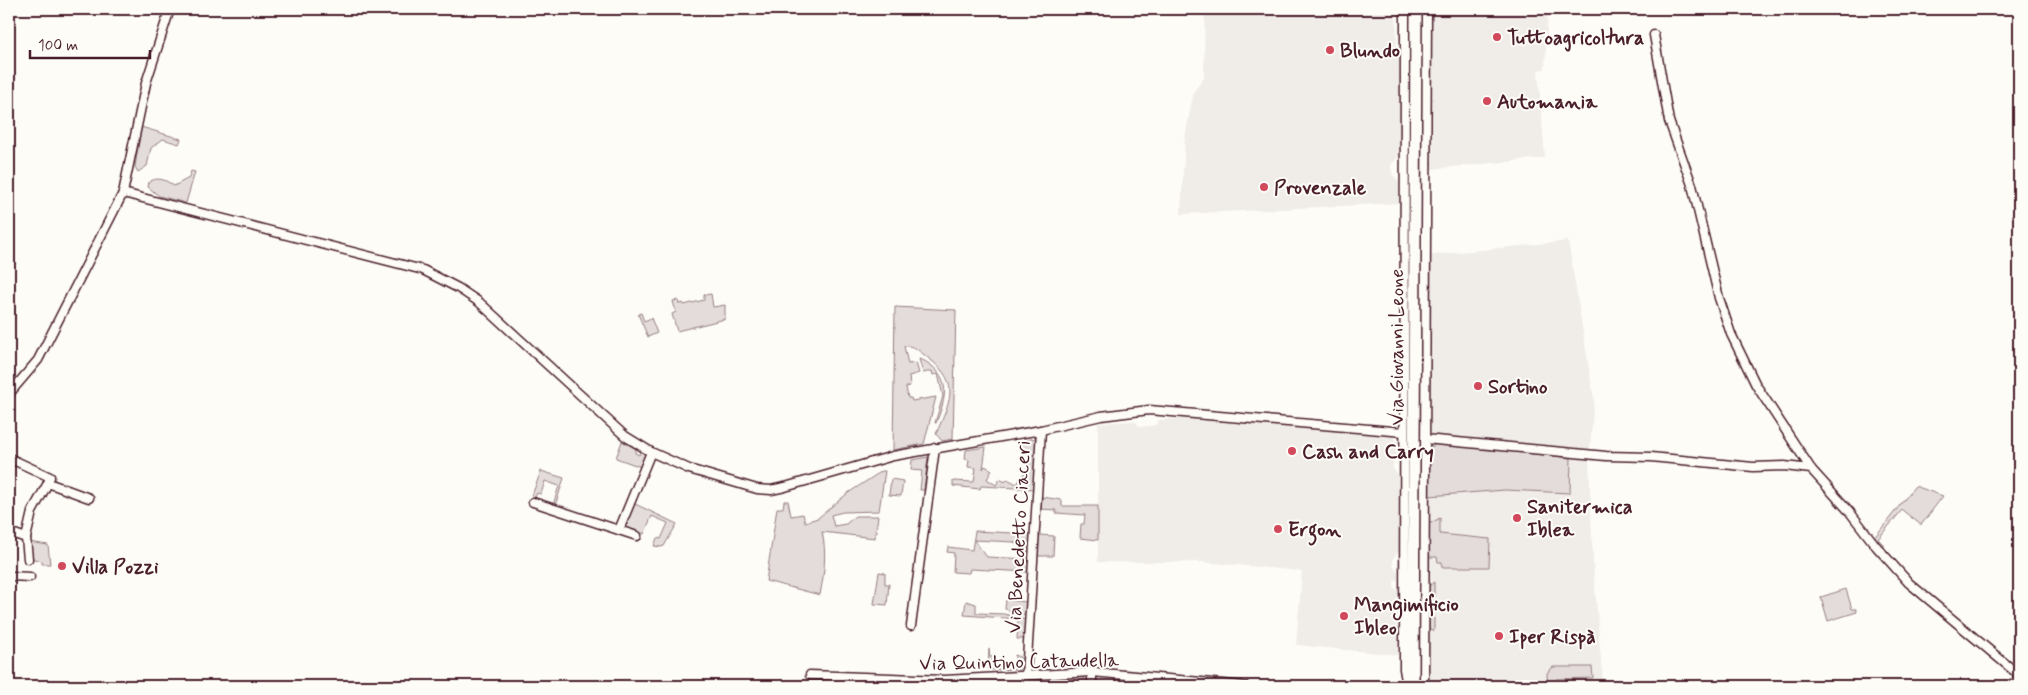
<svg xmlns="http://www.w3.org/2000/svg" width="2028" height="695" viewBox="0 0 2028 695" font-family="Mynerve,sans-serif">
  <rect width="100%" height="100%" fill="#fdfcf7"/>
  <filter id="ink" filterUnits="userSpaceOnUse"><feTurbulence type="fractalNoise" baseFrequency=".02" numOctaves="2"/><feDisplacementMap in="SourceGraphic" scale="10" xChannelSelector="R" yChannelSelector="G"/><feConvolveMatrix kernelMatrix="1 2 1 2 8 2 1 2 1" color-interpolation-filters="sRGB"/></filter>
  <g filter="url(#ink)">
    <g fill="#f0ece8">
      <path d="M 1205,9 L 1396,9 L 1397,54 L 1400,61 L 1400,155 L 1391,165 L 1392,174 L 1399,182 L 1399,203 L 1181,214 L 1185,137 L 1194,91 L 1204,78 Z"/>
      <path d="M 1432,9 L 1548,9 L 1545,69 L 1538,70 L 1545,158 L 1431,169 Z"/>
      <path d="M 1568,241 L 1594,399 L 1589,460 L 1593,564 L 1603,686 L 1429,686 L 1430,257 L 1433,255 Z"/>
      <path d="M 1204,417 L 1393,437 L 1398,443 L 1399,456 L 1393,460 L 1393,469 L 1398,474 L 1399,551 L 1393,558 L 1393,566 L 1398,572 L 1398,580 L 1394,581 L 1394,588 L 1398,591 L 1395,613 L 1398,632 L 1398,655 L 1296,645 L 1302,571 L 1203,562 L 1098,562 L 1098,423 L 1135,421 L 1140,427 L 1156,425 L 1159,420 Z"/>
    </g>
    <g fill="#e3dcda" stroke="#967e82">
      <path d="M 141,127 L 181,139 L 179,144 L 163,139 L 151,148 L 147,166 L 138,172 L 135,167 Z"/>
      <path d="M 191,171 L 195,172 L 186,203 L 159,196 L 148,187 L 149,182 C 158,176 166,180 174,186 L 189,178 Z"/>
      <path d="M 711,294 L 713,307 L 725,305 L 725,319 L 677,331 L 672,314 L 676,312 L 673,301 L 678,300 L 679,304 L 683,303 L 684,305 L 704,300 L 704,295 Z"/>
      <path d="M 895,307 L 956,310 L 953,439 L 942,441 L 936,434 C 950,401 962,383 927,357 C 919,351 914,345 904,346 L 908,364 L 916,363 L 919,373 L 909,376 L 910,386 L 906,387 L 908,398 L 911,398 L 912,401 L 936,397 L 924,444 L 893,450 Z"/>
      <path d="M 641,313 L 644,321 L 651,318 L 657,333 L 648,337 L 638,314 Z"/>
      <path d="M 919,359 C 924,360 928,363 932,366 C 952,382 944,403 936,423 L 935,423 L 943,396 L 938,374 L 933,375 L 932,371 L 923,373 Z"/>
      <path d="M 1037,438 L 1034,489 L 981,486 L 980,489 L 953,486 L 953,481 L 974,482 L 976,468 L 968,467 L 969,460 L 965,459 L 966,450 L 986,447 L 983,469 L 985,466 L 992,470 L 987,479 L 996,485 L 1000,479 L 1005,482 L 1007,479 L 1017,484 L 1030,464 L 1028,462 L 1032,456 L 1020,447 L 1025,440 Z"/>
      <path d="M 622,441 L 636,449 L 635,453 L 639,455 L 640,451 L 646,455 L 641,467 L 616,458 Z"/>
      <path d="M 1437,443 L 1571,458 L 1570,493 L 1505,490 L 1429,496 L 1429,449 Z"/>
      <path d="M 928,457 L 924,490 L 920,490 L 922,471 L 911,470 L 912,460 Z"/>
      <path d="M 541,471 L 564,478 L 555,506 L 553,505 L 559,486 L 545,481 L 541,494 L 537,493 L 534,499 L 531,498 Z"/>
      <path d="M 882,471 L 885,471 L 879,511 L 843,512 L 831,515 L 834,526 L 846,524 L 855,516 L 878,516 L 875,538 L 822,532 C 827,553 824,574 820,595 L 766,581 L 777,508 L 783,508 L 784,501 L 788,501 L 791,516 L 803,514 L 805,522 L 818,518 L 848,493 Z"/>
      <path d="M 891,479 L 903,481 L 901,496 L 889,495 Z"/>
      <path d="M 1915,486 L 1943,496 L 1921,525 L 1902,510 L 1878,539 L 1885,546 L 1882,547 L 1874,538 Z"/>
      <path d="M 1042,497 L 1062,500 L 1062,506 L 1098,506 L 1098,540 L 1080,538 L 1081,524 L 1084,524 L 1085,515 L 1056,513 L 1056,510 L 1041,509 Z"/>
      <path d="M 633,503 L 677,524 L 664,546 L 661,547 L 654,546 L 657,538 L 661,539 L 668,523 L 652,516 L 644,534 L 629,528 L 627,521 Z"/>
      <path d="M 1440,518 L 1440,534 L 1490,539 L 1489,567 L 1442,567 L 1442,562 L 1438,562 L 1437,557 L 1429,557 L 1429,524 Z"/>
      <path d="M 975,531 L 1031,534 L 1030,552 L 1024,551 L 1014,542 L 974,540 L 987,557 L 1030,559 L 1029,572 L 970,569 L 969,573 L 953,572 L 954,553 L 947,552 L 948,547 L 972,550 Z"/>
      <path d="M 1039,535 L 1054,536 L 1053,556 L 1038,556 Z"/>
      <path d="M 29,542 L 48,545 L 50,564 L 42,564 L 42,561 L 31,558 Z"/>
      <path d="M 879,572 L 885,573 L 885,584 L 889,584 L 887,605 L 874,604 Z"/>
      <path d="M 1434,582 L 1434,631 L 1429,628 L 1429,586 Z"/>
      <path d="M 1846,589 L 1852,609 L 1856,609 L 1857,612 L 1828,621 L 1821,597 Z"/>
      <path d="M 1006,600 L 1027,602 L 1026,615 L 1005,609 Z"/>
      <path d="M 966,601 L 976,604 L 976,613 L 1004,614 L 1026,620 L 1025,639 L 1017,639 L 1018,619 L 964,615 Z"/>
      <path d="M 989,648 L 990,657 L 994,657 L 994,662 L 1015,664 L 1015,655 L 1024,659 L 1023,669 L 988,670 Z"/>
      <path d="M 1553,667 L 1592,667 L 1593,678 L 1556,679 L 1556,686 L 1548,686 L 1547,673 Z"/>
      <path d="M 1084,677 L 1084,686 L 1041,686 L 1041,680 Z"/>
    </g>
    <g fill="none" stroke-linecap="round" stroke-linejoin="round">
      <defs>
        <g id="minor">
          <path d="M 1405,9 L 1404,669 L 1407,686"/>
          <path d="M 1654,35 L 1669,121 L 1692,185 L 1719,298 L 1731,334 L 1756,385 L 1811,469 L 1849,511 L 1876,546 L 1909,583 L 2019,675"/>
          <path d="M 123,193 L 146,83 L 170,9"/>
          <path d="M 9,394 L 38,360 L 123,193 L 423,270 L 458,288 L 479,302 L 625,436 L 651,452 L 689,469 L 757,489 L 771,490 L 785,487 L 893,456 L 1041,430 L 1101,416 L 1149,410 L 1404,432"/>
          <path d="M 1425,439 L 1606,456 L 1651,457 L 1753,467 L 1784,466 L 1811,469"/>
          <path d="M 9,458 L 50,477 L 48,483"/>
          <path d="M 533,502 L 637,536"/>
          <path d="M 619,530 L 651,452"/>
          <path d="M 9,532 L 26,538 L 32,512 L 48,483 L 89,498"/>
          <path d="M 26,538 L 28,559"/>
          <path d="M 9,576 L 30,577"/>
          <path d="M 911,626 L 935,448"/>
          <path d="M 810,675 L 944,680 L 1092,672 L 1245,686"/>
          <path d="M 1026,676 L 1041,430"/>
          <path d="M 1092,686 L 1092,672"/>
          <path d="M 1424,686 L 1427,9"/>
        </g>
        <path id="primary" d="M 1413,686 L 1416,9"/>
      </defs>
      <use href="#minor" stroke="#4a1f2b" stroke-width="11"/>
      <use href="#primary" stroke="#4a1f2b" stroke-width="15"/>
      <use href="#minor" stroke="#fdfcf7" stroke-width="8"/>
      <use href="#primary" stroke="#fdfcf7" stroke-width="11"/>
    </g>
  </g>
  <g fill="#d1495b" stroke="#fdfcf7" stroke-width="2">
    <circle cx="1497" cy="37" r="5"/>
    <circle cx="1330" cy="50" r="5"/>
    <circle cx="1487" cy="101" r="5"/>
    <circle cx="1264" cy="187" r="5"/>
    <circle cx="1478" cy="386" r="5"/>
    <circle cx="1292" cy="451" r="5"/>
    <circle cx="1517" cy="518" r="5"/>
    <circle cx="1278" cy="529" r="5"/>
    <circle cx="62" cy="566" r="5"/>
    <circle cx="1344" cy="616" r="5"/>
    <circle cx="1499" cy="636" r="5"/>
  </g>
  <g text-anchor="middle" stroke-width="4" stroke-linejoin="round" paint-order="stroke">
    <g font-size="20" font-weight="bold" fill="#4a1f2b" stroke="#fdfcf7" text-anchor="start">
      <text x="1507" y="44">Tuttoagricoltura</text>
      <text x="1340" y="57">Blundo</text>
      <text x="1497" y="108">Automania</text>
      <text x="1274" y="194">Provenzale</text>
      <text x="1488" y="393">Sortino</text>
      <text x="1302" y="458">Cash and Carry</text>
      <text x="1527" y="513">Sanitermica<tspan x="1527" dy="23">Iblea</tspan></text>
      <text x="1288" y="536">Ergon</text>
      <text x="72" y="573">Villa Pozzi</text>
      <text x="1354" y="611">Mangimificio<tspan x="1354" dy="23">Ibleo</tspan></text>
      <text x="1509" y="643">Iper Rispà</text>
    </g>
    <g font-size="20" fill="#4a1f2b" stroke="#fdfcf7">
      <text transform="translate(1396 347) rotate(-90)" y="7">Via Giovanni Leone</text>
      <text transform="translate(1018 537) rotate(-87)" y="7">Via Benedetto Ciaceri</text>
      <text transform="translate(1019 661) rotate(-1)" y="7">Via Quintino Cataudella</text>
    </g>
  </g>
  <rect width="2028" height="695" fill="none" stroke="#fdfcf7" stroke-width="30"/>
  <rect x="15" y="15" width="1998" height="665" fill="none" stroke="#4a1f2b" stroke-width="2" filter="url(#ink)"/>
  <path d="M30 50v8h120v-8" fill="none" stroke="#4a1f2b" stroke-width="2.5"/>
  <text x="38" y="50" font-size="15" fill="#4a1f2b" stroke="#fdfcf7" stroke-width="4" paint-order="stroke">100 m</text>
</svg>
